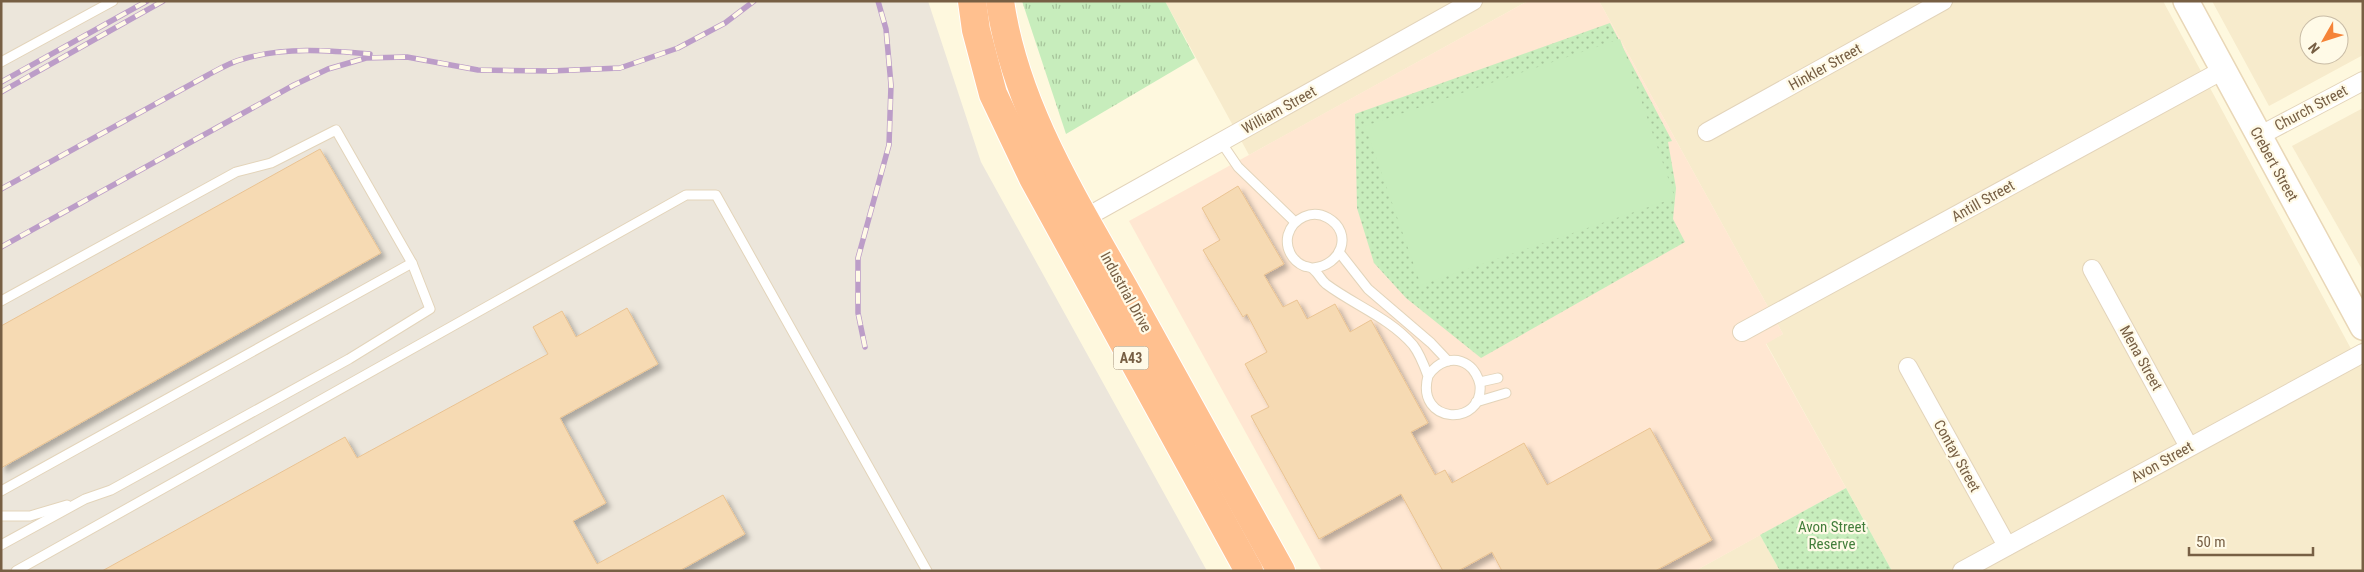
<svg xmlns="http://www.w3.org/2000/svg" width="2364" height="572" viewBox="0 0 2364 572" font-family="'Roboto Condensed',sans-serif">
  <defs>
    <pattern id="grass-tufts" width="24" height="20" patternUnits="userSpaceOnUse" patternTransform="scale(1.25)"><rect width="24" height="20" fill="#c7edbc"/><path d="M3 7l-1-3M5 7V3M7 7l1-3M15 17l-1-3M17 17v-4M19 17l1-3" fill="none" stroke="#a6c39a"/></pattern>
    <pattern id="park-dots" width="8" height="8" patternUnits="userSpaceOnUse" patternTransform="scale(1.25)"><rect width="8" height="8" fill="#c7edbc"/><path d="M2 2h.1M6 6h.1" fill="none" stroke="#a6c39a" stroke-width="1.8" stroke-linecap="round"/></pattern>
    <filter id="shadow"><feDropShadow dx="4.5" dy="4.5" stdDeviation="2.5" flood-color="#0004"/></filter>
  </defs>
  <rect width="100%" height="100%" fill="#fef8de"/>
  <g fill="#f7ebcc" fill-rule="evenodd">
    <path d="M 1165,1 L 1528,1 L 1249,155 Z"/>
    <path d="M 1599,1 L 2163,1 L 2363,371 L 2363,571 L 1892,571 L 1766,343 L 1783,334 Z"/>
    <path d="M 2212,1 L 2363,1 L 2363,55 L 2269,106 ZM 2309,25 L 2339,25 L 2339,55 L 2309,55 Z"/>
    <path d="M 2363,108 L 2363,271 L 2292,146 Z"/>
    <path d="M 1760,535 L 1780,571 L 1695,571 Z"/>
  </g>
  <path fill="#ffe7d2" d="M 1528,1 L 1599,1 L 1783,334 L 1766,344 L 1846,488 L 1695,571 L 1322,571 L 1129,221 Z"/>
  <path fill="#ece6db" d="M 1,1 L 928,1 L 981,162 L 1207,571 L 1,571 Z"/>
  <path fill="url(#grass-tufts)" d="M 1022,1 L 1165,1 L 1195,58 L 1066,134 Z"/>
  <g fill="url(#park-dots)">
    <path d="M 1610,23 L 1672,141 L 1668,142 L 1676,188 L 1673,219 L 1685,242 L 1481,358 L 1406,298 L 1374,263 L 1357,208 L 1355,114 Z"/>
    <path d="M 1846,488 L 1892,571 L 1780,571 L 1760,535 Z"/>
  </g>
  <path fill="#c7edbc" d="M 1620,39 L 1675,198 L 1421,285 L 1365,126 Z"/>
  <g fill="#f6dab3" stroke="#eac392" filter="url(#shadow)">
    <path d="M 320,149 L 381,253 L 1,468 L 1,326 Z"/>
    <path d="M 1238,186 L 1284,264 L 1264,275 L 1283,307 L 1297,300 L 1307,319 L 1335,304 L 1350,332 L 1371,320 L 1428,423 L 1411,432 L 1435,475 L 1445,470 L 1452,483 L 1524,443 L 1547,485 L 1650,428 L 1712,540 L 1655,571 L 1502,571 L 1492,552 L 1458,571 L 1443,571 L 1401,494 L 1319,539 L 1251,416 L 1269,407 L 1245,364 L 1267,352 L 1247,314 L 1243,317 L 1203,250 L 1220,240 L 1202,208 Z"/>
    <path d="M 627,308 L 658,364 L 560,418 L 606,503 L 573,521 L 597,564 L 723,495 L 745,534 L 679,571 L 102,571 L 345,437 L 357,458 L 548,354 L 533,327 L 562,311 L 576,337 Z"/>
  </g>
  <g fill="none" stroke-linecap="round" stroke-linejoin="round">
    <defs>
      <g id="lane">
        <path d="M 1,62 L 113,1"/>
        <path d="M 1221,142 L 1238,167 L 1295,222"/>
        <path d="M 1339,252 L 1368,289 L 1431,343 L 1448,361"/>
        <path d="M 1313,268 C 1341,266 1354,233 1328,218 C 1312,209 1293,218 1288,235 C 1285,248 1292,261 1304,266 C 1307,267 1312,267 1314,270 C 1319,274 1321,280 1326,284 C 1354,305 1390,318 1413,345 C 1420,354 1424,365 1428,376 C 1415,425 1484,427 1480,385 C 1479,378 1474,369 1468,365 C 1454,355 1437,362 1428,376"/>
        <path d="M 1,301 L 236,172 L 271,163 L 336,130 L 412,263 L 1,491"/>
        <path d="M 1480,382 L 1498,378"/>
        <path d="M 1476,402 L 1506,393"/>
        <path d="M 1,516 L 30,516 L 67,505"/>
        <path d="M 1,545 L 85,499 L 111,490 L 349,359 L 430,309 L 412,263"/>
        <path d="M 16,571 L 686,195 L 716,195 L 927,571"/>
      </g>
      <g id="street">
        <path d="M 1707,132 L 1943,1"/>
        <path d="M 2259,136 L 2363,81"/>
        <path d="M 1085,218 L 1473,1"/>
        <path d="M 2092,269 L 2189,447"/>
        <path d="M 1742,332 L 2223,70"/>
        <path d="M 1908,367 L 2007,546"/>
        <path d="M 1962,571 L 2363,353"/>
      </g>
      <path id="secondary" d="M 2186,1 L 2363,327"/>
      <g id="highway">
        <path d="M 972,1 L 976,30 L 993,94 L 1033,178 L 1249,571"/>
        <path d="M 1000,1 C 1015,108 1077,204 1129,297 C 1179,388 1230,480 1281,571"/>
      </g>
    </defs>
    <use href="#lane" stroke="#e3d4ba" stroke-width="11"/>
    <use href="#street" stroke="#e3d4ba" stroke-width="20"/>
    <use href="#secondary" stroke="#e9d7b7" stroke-width="28"/>
    <use href="#highway" stroke="#fff" stroke-width="30"/>
    <use href="#lane" stroke="#fff" stroke-width="9"/>
    <use href="#street" stroke="#fff" stroke-width="18"/>
    <use href="#secondary" stroke="#fff" stroke-width="25"/>
    <use href="#highway" stroke="#ffc08f" stroke-width="28"/>
    <defs>
      <g id="rail">
        <path d="M 1,82 L 147,1"/>
        <path d="M 1,92 L 163,1"/>
        <path d="M 1,189 L 208,75 C 219,69 231,62 243,59 C 285,47 327,50 370,54"/>
        <path d="M 1,247 L 294,85 L 328,69 L 366,58 L 407,57 L 478,70 L 551,71 L 620,68 L 678,48 L 725,23 L 754,1"/>
        <path d="M 865,347 L 858,313 L 858,258 L 889,145 L 891,85 L 886,29 L 878,1"/>
      </g>
    </defs>
    <use href="#rail" stroke="#bc9dc8" stroke-width="5.5"/>
    <use href="#rail" stroke="#fffae7" stroke-width="4" stroke-dasharray="11" stroke-linecap="butt"/>
  </g>
  <g text-anchor="middle" stroke-width="4.5" stroke-linejoin="round" paint-order="stroke">
    <rect fill="#fffae7" stroke="#a08e75" stroke-width="1" x="1113.5" y="346.5" width="35" height="23" rx="4"/>
    <g font-size="14" font-weight="bold" fill="#775f44">
      <text x="1131" y="363">A43</text>
    </g>
    <g font-size="15" fill="#775f44" stroke="#fffae7">
      <text transform="translate(1825 67) rotate(-29)" y="5">Hinkler Street</text>
      <text transform="translate(2311 108) rotate(-28)" y="5">Church Street</text>
      <text transform="translate(1279 110) rotate(-29)" y="5">William Street</text>
      <text transform="translate(2274 164) rotate(61)" y="5">Crebert Street</text>
      <text transform="translate(1983 201) rotate(-29)" y="5">Antill Street</text>
      <text transform="translate(1126 292) rotate(61)" y="5">Industrial Drive</text>
      <text transform="translate(2141 358) rotate(61)" y="5">Mena Street</text>
      <text transform="translate(1957 456) rotate(61)" y="5">Contay Street</text>
      <text transform="translate(2162 462) rotate(-29)" y="5">Avon Street</text>
    </g>
    <g font-size="15" fill="#437e3b" stroke="#fffae7">
      <text x="1832" y="532">Avon Street<tspan x="1832" dy="17">Reserve</tspan></text>
    </g>
  </g>
  <rect width="2364" height="572" fill="none" stroke="#775f44" stroke-width="5"/>
  <g transform="translate(2324 40) rotate(231)"><circle r="24" fill="#fffae7" stroke="#c9bca6"/>
  <path d="M0-4L9 19L0 12L-9 19Z" fill="#f58337"/>
  <text y="-8" font-size="14" font-weight="bold" text-anchor="middle" fill="#775f44">N</text>
  </g>
  <path d="M2189 547v8h124v-8" fill="none" stroke="#775f44" stroke-width="2.5"/>
  <text x="2196" y="547" font-size="15" fill="#775f44" stroke="#fffae7" stroke-width="4" paint-order="stroke">50 m</text>
</svg>
